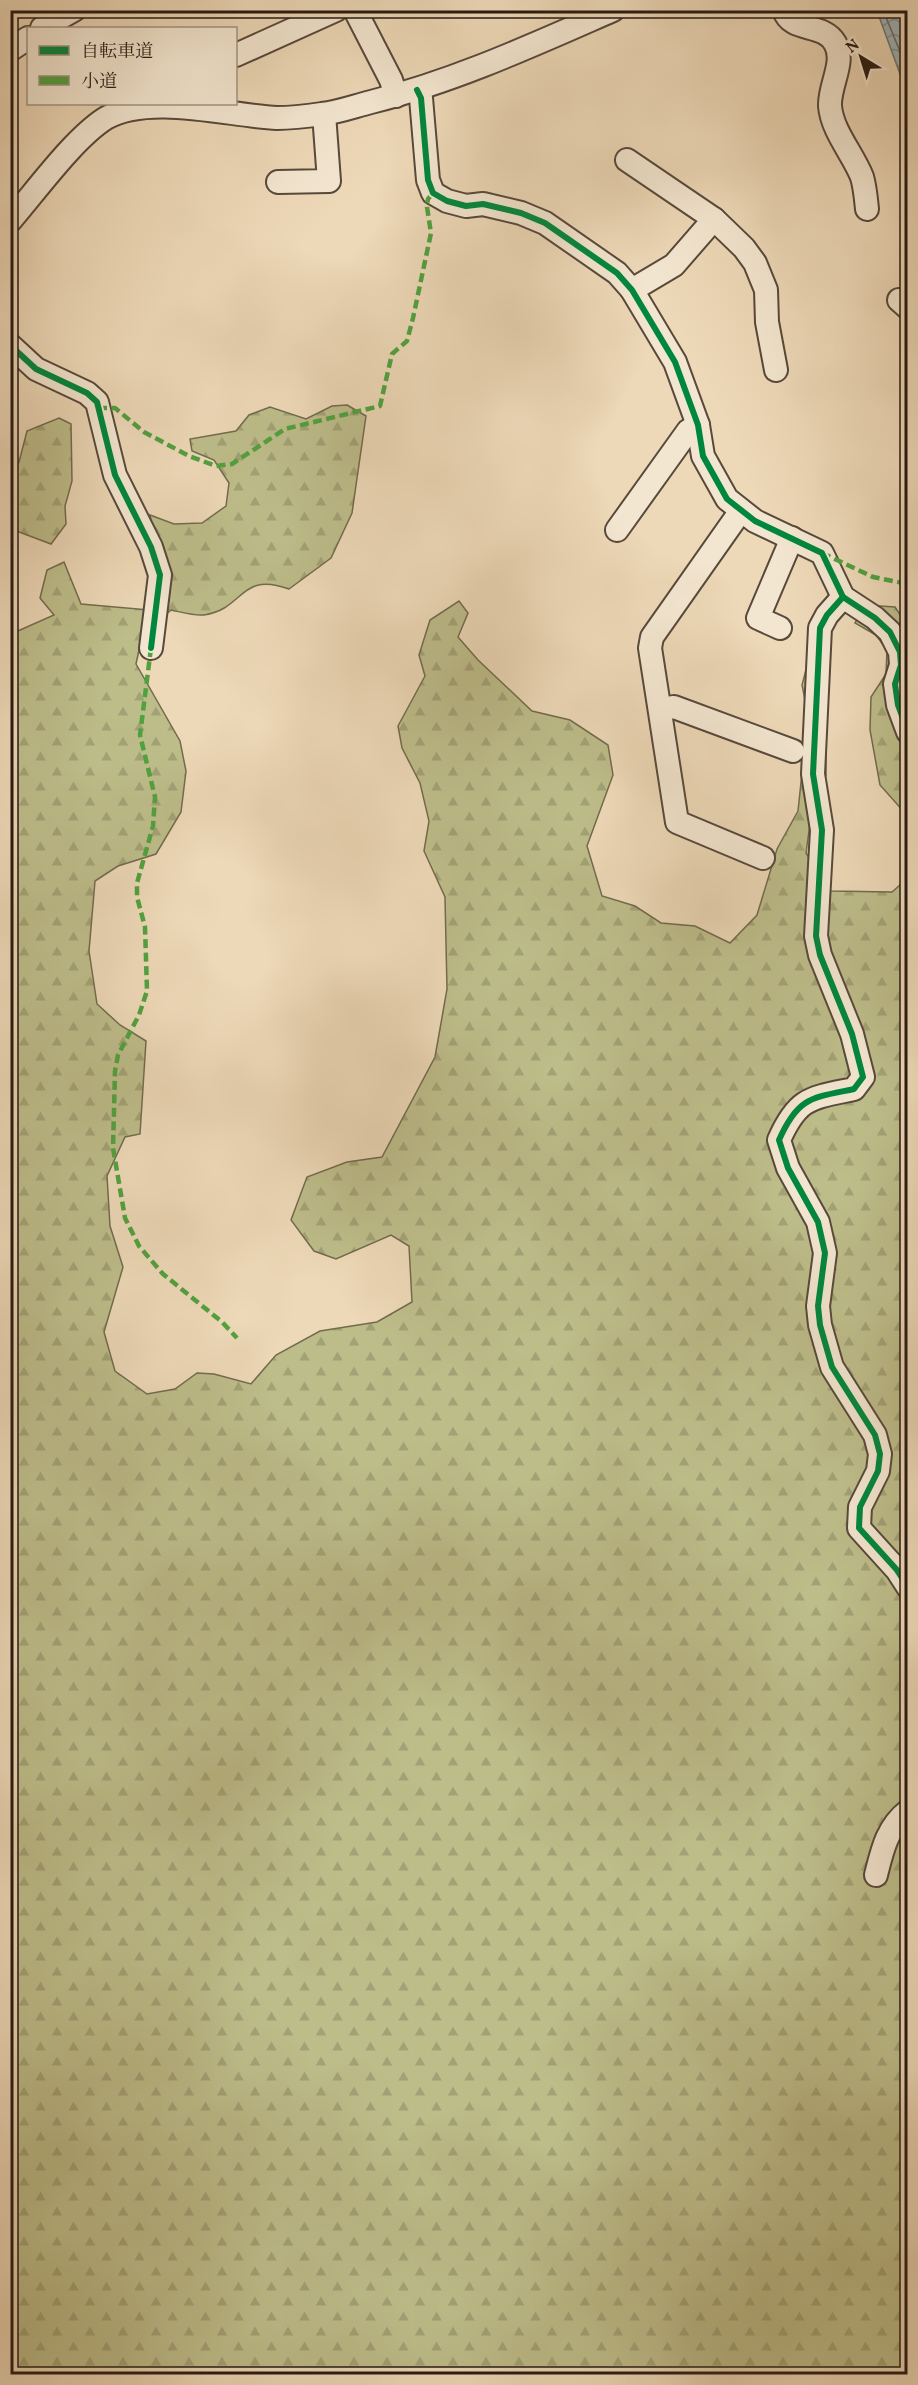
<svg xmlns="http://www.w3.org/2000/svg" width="918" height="2385" viewBox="0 0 918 2385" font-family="Vollkorn,'Noto Serif JP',serif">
  <defs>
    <pattern id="forest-firs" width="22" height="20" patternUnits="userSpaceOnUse" patternTransform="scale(1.5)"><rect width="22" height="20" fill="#bdbd8a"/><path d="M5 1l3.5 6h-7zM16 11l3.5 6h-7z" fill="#a2a276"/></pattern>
    <pattern id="water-waves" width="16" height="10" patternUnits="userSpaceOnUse" patternTransform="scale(1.5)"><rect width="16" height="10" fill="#9fb6ba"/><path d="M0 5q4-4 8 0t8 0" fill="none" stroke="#829396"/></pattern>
  </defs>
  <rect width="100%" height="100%" fill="#edd8b7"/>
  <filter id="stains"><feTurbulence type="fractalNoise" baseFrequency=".00333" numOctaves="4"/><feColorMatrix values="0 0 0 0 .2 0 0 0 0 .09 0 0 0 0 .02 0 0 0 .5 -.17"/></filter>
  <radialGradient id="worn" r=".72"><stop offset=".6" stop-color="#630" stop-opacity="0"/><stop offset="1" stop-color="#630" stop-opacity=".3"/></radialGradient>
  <g fill="url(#forest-firs)" stroke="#726b4e" stroke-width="1.5">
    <path d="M 347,405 L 366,416 L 352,513 L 331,558 L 289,589 C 239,571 245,609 204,615 C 194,616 181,612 171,610 L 142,636 L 136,664 L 180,741 L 186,771 L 181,812 L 156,854 L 118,866 L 95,881 L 89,951 L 97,1004 L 120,1025 L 146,1041 L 140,1134 L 125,1137 L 107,1176 L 110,1226 L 123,1267 L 104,1332 L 115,1371 L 147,1394 L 175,1389 L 197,1373 L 214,1374 L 251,1384 L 276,1355 L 320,1331 L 377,1322 L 412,1302 L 409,1246 L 391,1235 L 336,1259 L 314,1251 L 291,1220 L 307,1177 L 347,1162 L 382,1157 L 435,1057 L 447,989 L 445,897 L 424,851 L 429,821 L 420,783 L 402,748 L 398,726 L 425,676 L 419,655 L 430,620 L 459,601 L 468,613 L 458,637 L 478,660 L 532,711 L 570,720 L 608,745 L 613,775 L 587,846 L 602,896 L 635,906 L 661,923 L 695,926 L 730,943 L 757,915 L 777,849 L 798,811 L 808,715 L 802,685 L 817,628 L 826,703 L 826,775 L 811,816 L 806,853 L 830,891 L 892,892 L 908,878 L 907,2374 L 11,2374 L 11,634 L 54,615 L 40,598 L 47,570 L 64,562 L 81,604 L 149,610 L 153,532 L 150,515 L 174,524 L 202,523 L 226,506 L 229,483 L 214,460 L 192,451 L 190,439 L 236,431 L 249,415 L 270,407 L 306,419 L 332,406 Z"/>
    <path d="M 59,418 L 71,424 L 72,481 L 65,506 L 66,524 L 51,544 L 11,529 L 11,470 L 19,462 L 27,431 Z"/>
    <path d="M 865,605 L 895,607 L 907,625 L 907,833 L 905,813 L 880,785 L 870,730 L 871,697 L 886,674 L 887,650 L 876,635 L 855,623 Z"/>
  </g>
  <path fill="url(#water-waves)" stroke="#6f7777" stroke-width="1.5" d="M 877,11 L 907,11 L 907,93 Z"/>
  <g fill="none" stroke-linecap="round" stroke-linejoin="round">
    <path stroke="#636866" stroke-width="1.5" d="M 883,10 L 908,71"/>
    <defs>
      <g id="minor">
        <path d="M 355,10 L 391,80 L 396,96"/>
        <path d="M 784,10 C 791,33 823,22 835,43 C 846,62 829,85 830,106 C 832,131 853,154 862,177 C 865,187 866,199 867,209"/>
        <path d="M 42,28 L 74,10"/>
        <path d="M 10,50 L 28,38"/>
        <path d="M 236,55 L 336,10"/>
        <path d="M 417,90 L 421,98 L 428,180 L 433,193 L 447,201 L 466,206 L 483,204 L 521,213 L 545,223 L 617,273 L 632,290 L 675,362 L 698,425 L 703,456 L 727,499 L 755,521 L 822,553 L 843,597 L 875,618 L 890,632 L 900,652 L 901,665 L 895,684 L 898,705 L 908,732"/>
        <path d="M 627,160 L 714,219 L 674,265 L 632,290"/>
        <path d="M 278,182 L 329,181 L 324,114"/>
        <path d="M 714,219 L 744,248 L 755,263 L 766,290 L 767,322 L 776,370"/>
        <path d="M 10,221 C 36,191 74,138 106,118 C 150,93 230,116 277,118 C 292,118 308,116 322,114 C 339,112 355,106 371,102 C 455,81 533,45 613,10"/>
        <path d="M 899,300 L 908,308"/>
        <path d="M 10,345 L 36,369 L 87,393 L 97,402 L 115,475 L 151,547 L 160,575 L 151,648"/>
        <path d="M 740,512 L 652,637 L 650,648 L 677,822 L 763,858"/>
        <path d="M 617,530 L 688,431 L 698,425"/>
        <path d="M 843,597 L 827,615 L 820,628 L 813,774 L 822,830 L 816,936 L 820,955 L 852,1034 L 863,1077 L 854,1089 C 811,1098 798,1097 779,1140 L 788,1168 L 818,1222 L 825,1253 L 818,1306 L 820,1325 L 832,1367 L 875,1435 L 880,1454 L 878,1471 L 860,1507 L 859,1528 L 897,1570 L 908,1587"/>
        <path d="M 780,628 L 758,618 L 792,538"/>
        <path d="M 660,709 L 674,707 L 793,751"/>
        <path d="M 876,1875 C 882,1851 887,1827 908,1811"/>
      </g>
    </defs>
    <use href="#minor" stroke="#58493c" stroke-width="26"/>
    <use href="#minor" stroke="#f3e6d0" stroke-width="22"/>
    <g stroke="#51a13f" stroke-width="4.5" stroke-dasharray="9 4.5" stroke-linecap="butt">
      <path d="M 98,408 L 115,408 L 144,432 L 189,456 L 216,466 L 232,464 L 285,429 L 380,406 L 392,354 L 407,341 L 413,318 L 431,233 L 427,207 L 428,199 L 433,193"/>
      <path d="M 822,553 L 873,577 L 908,584"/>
      <path d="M 151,648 L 140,735 L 155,797 L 153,826 L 137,883 L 137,897 L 145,927 L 147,991 L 139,1015 L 118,1055 L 115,1071 L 113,1148 L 125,1218 L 139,1246 L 163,1274 L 222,1322 L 237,1338"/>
    </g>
    <defs>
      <g id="cycleway">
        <path d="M 417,90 L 421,98 L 428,180 L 433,193 L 447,201 L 466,206 L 483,204 L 521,213 L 545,223 L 617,273 L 632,290 L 675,362 L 698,425 L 703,456 L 727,499 L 755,521 L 822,553 L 843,597 L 875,618 L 890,632 L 900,652 L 901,665 L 895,684 L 898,705 L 908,732"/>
        <path d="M 10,345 L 36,369 L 87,393 L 97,402 L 115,475 L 151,547 L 160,575 L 151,648"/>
        <path d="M 843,597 L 827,615 L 820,628 L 813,774 L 822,830 L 816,936 L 820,955 L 852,1034 L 863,1077 L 854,1089 C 811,1098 798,1097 779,1140 L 788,1168 L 818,1222 L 825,1253 L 818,1306 L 820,1325 L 832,1367 L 875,1435 L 880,1454 L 878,1471 L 860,1507 L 859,1528 L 897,1570 L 908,1587"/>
      </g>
    </defs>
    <use href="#cycleway" stroke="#f3e6d0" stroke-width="10"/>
    <use href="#cycleway" stroke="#00873e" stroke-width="6"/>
  </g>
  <rect width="918" height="2385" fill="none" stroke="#edd8b7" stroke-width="36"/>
  <rect x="12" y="12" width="894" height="2361" fill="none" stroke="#271913" stroke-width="3"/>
  <rect x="18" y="18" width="882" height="2349" fill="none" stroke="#271913" stroke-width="1.5"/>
  <rect x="27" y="27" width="210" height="78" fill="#f3e6d0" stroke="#a19484" stroke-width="1.5"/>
  <rect x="39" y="46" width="30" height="9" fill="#00873e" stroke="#a19484" stroke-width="1.5"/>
  <text x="81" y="57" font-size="18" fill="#271913">自転車道</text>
  <rect x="39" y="76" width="30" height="9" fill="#51a13f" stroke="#a19484" stroke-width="1.5"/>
  <text x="81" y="87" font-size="18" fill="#271913">小道</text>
  <g transform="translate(861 57) rotate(322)" stroke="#f3e6d0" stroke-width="4.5" paint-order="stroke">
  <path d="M0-4.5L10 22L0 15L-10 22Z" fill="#271913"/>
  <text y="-9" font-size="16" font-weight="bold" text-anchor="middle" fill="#271913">N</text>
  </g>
  <rect width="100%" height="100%" filter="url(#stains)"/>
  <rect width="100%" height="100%" fill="url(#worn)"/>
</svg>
